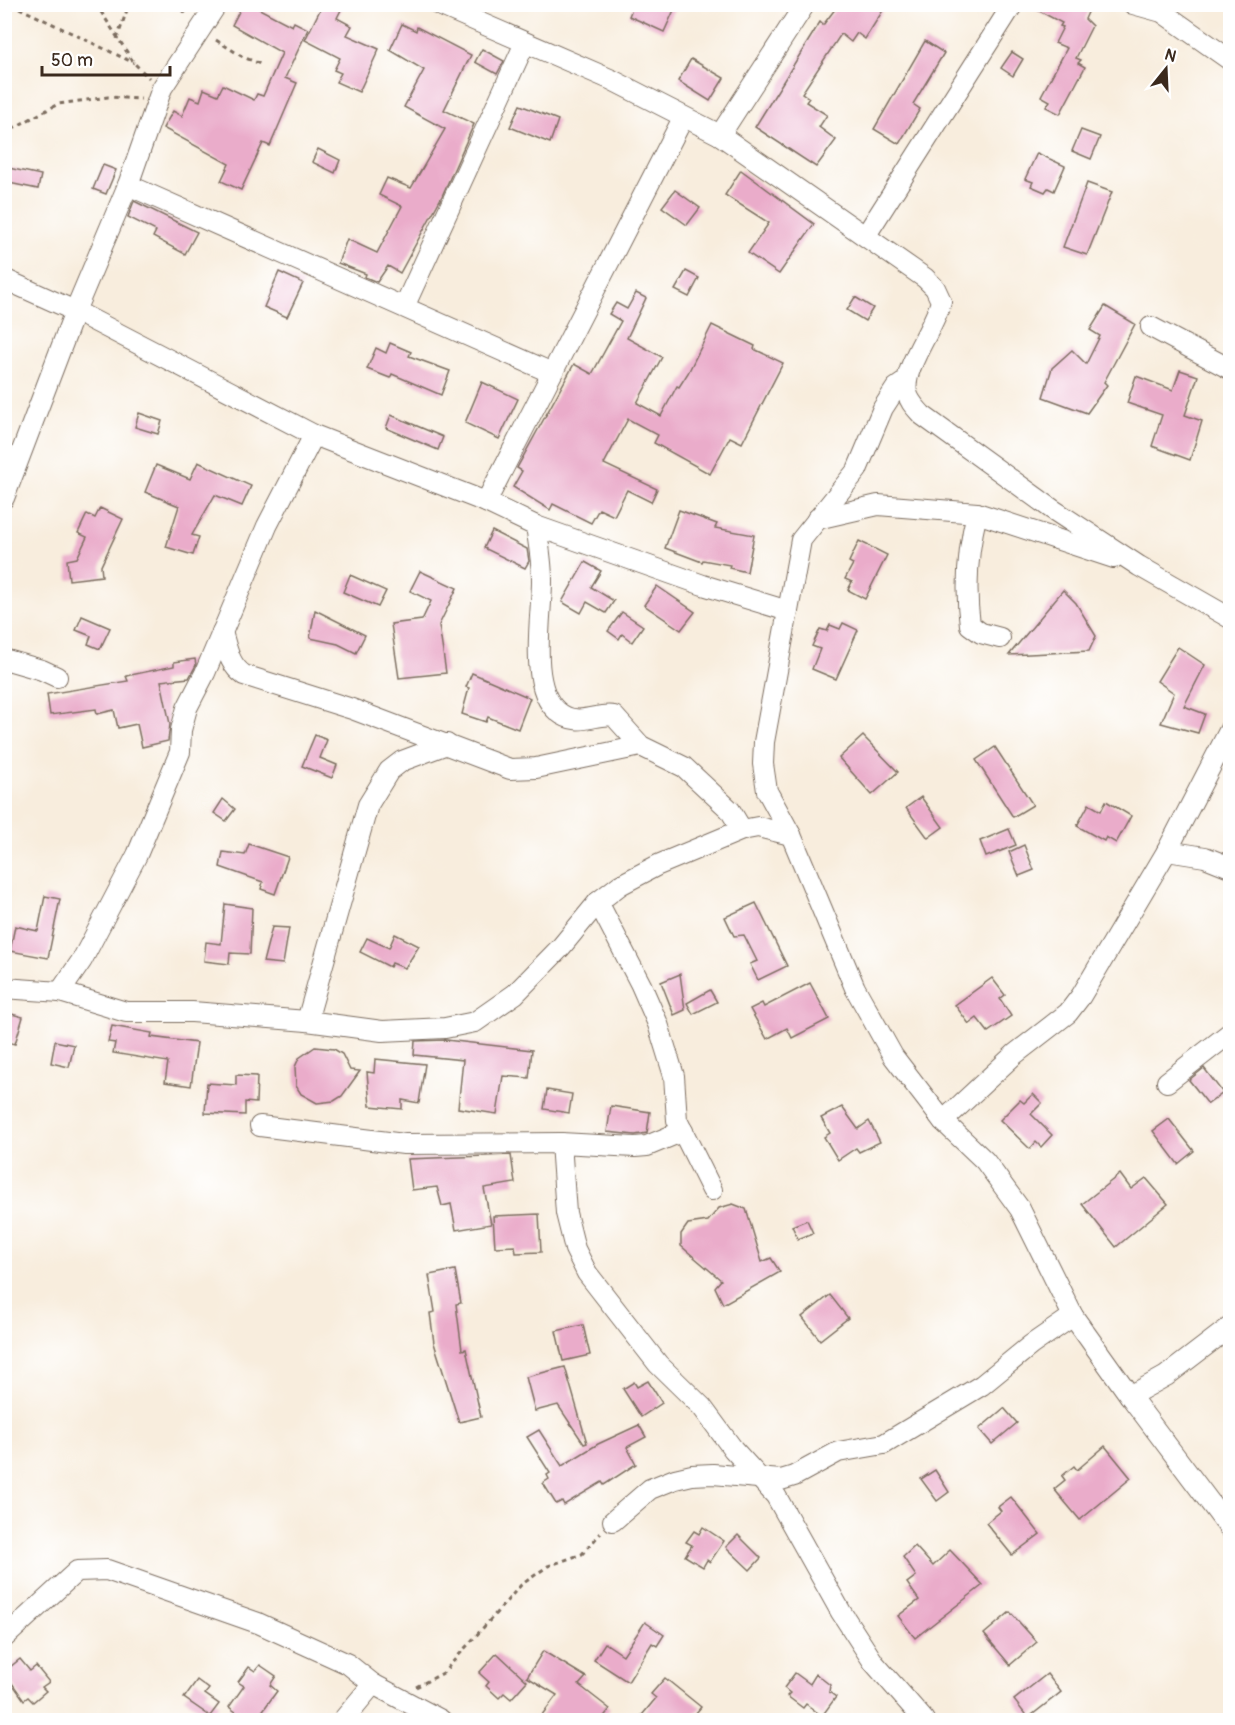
<svg xmlns="http://www.w3.org/2000/svg" width="1235" height="1725" viewBox="0 0 1235 1725" font-family="Pangolin,sans-serif">
  <rect width="100%" height="100%" fill="#fff"/>
  <filter id="ink" filterUnits="userSpaceOnUse"><feTurbulence type="fractalNoise" baseFrequency=".0167" numOctaves="2"/><feDisplacementMap in="SourceGraphic" scale="12" xChannelSelector="R" yChannelSelector="G"/><feConvolveMatrix kernelMatrix="1 2 1 2 8 2 1 2 1" color-interpolation-filters="sRGB"/></filter>
  <filter id="wash" filterUnits="userSpaceOnUse"><feTurbulence type="fractalNoise" baseFrequency=".008" numOctaves="4" result="noise"/><feDisplacementMap in="SourceGraphic" scale="24" xChannelSelector="R" yChannelSelector="G"/><feGaussianBlur stdDeviation="1.35" result="paint"/><feColorMatrix in="noise" values="0 0 0 0 0 0 0 0 0 0 0 0 0 0 0 0 0 1.4 0 .05"/><feComposite in="paint" operator="in"/></filter>
  <g filter="url(#wash)">
    <rect width="100%" height="100%" fill="#f8eddd"/>
    <g id="blocks">
      <g fill="#eaacca">
        <path d="M 243,4 L 250,4 L 292,26 L 294,22 L 308,29 L 285,78 L 297,83 L 270,146 L 263,143 L 241,190 L 221,181 L 229,164 L 163,128 L 173,111 L 182,116 L 190,97 L 200,101 L 204,89 L 218,95 L 223,85 L 254,100 L 257,94 L 263,96 L 282,53 L 232,25 Z"/>
        <path d="M 323,4 L 344,4 L 337,18 L 352,26 L 347,35 L 379,49 L 359,92 L 336,82 L 341,73 L 334,70 L 340,58 L 305,40 Z"/>
        <path d="M 634,4 L 663,4 L 674,10 L 664,32 L 629,16 Z"/>
        <path d="M 839,4 L 887,4 L 865,39 L 857,33 L 851,42 L 841,34 L 802,93 L 809,98 L 806,102 L 827,115 L 819,127 L 836,140 L 816,167 L 755,127 L 820,22 L 823,25 Z"/>
        <path d="M 1026,4 L 1058,4 L 1068,9 L 1070,4 L 1083,4 L 1090,8 L 1085,19 L 1092,26 L 1076,58 L 1081,60 L 1078,63 L 1085,67 L 1060,114 L 1046,107 L 1050,101 L 1041,96 L 1067,48 L 1055,43 L 1063,27 L 1060,26 L 1062,23 Z"/>
        <path d="M 402,24 L 416,31 L 417,27 L 471,55 L 444,110 L 474,124 L 442,196 L 400,273 L 388,266 L 377,282 L 365,277 L 366,274 L 338,263 L 347,239 L 377,253 L 402,206 L 379,195 L 387,178 L 411,188 L 445,129 L 404,107 L 424,70 L 390,50 Z"/>
        <path d="M 925,41 L 944,53 L 913,104 L 920,109 L 899,144 L 874,129 Z"/>
        <path d="M 482,49 L 504,61 L 497,74 L 475,62 Z"/>
        <path d="M 1012,52 L 1023,59 L 1013,76 L 1001,68 Z"/>
        <path d="M 691,59 L 724,78 L 710,101 L 678,81 Z"/>
        <path d="M 520,105 L 558,120 L 550,143 L 510,127 Z"/>
        <path d="M 1081,130 L 1100,137 L 1091,159 L 1072,151 Z"/>
        <path d="M 318,149 L 340,160 L 335,173 L 312,162 Z"/>
        <path d="M 1037,153 L 1065,166 L 1054,191 L 1048,188 L 1045,192 L 1031,186 L 1033,182 L 1025,179 Z"/>
        <path d="M 103,165 L 116,170 L 106,194 L 93,189 Z"/>
        <path d="M 4,167 L 41,175 L 38,189 L 4,182 Z"/>
        <path d="M 741,170 L 814,224 L 779,274 L 748,253 L 769,223 L 725,195 Z"/>
        <path d="M 1087,183 L 1112,192 L 1087,255 L 1063,247 Z"/>
        <path d="M 675,190 L 700,208 L 687,225 L 662,207 Z"/>
        <path d="M 134,201 L 197,232 L 185,254 L 153,237 L 156,231 L 128,217 Z"/>
        <path d="M 686,271 L 699,278 L 689,297 L 675,290 Z"/>
        <path d="M 279,272 L 303,283 L 287,317 L 264,307 Z"/>
        <path d="M 636,293 L 646,298 L 627,338 L 662,357 L 637,403 L 661,416 L 677,386 L 679,387 L 688,373 L 712,325 L 755,346 L 754,349 L 783,363 L 742,443 L 730,437 L 710,474 L 654,443 L 658,435 L 628,419 L 604,464 L 657,489 L 651,502 L 627,490 L 614,516 L 599,509 L 591,523 L 553,504 L 550,510 L 513,487 L 522,471 L 517,468 L 574,364 L 592,374 L 621,321 L 609,314 L 616,303 L 627,309 Z"/>
        <path d="M 855,297 L 873,308 L 865,321 L 847,310 Z"/>
        <path d="M 1105,306 L 1135,324 L 1104,382 L 1107,385 L 1087,413 L 1043,397 L 1052,368 L 1072,350 L 1086,364 L 1100,336 L 1090,330 Z"/>
        <path d="M 390,343 L 411,352 L 409,356 L 450,371 L 441,395 L 392,374 L 390,378 L 367,369 L 376,348 L 386,353 Z"/>
        <path d="M 1180,370 L 1198,376 L 1185,415 L 1202,421 L 1190,460 L 1152,446 L 1162,415 L 1127,403 L 1136,376 L 1173,390 Z"/>
        <path d="M 482,382 L 518,399 L 499,439 L 465,423 Z"/>
        <path d="M 139,413 L 162,421 L 158,434 L 135,427 Z"/>
        <path d="M 391,415 L 443,437 L 438,450 L 386,428 Z"/>
        <path d="M 198,462 L 251,486 L 242,506 L 215,495 L 192,535 L 199,537 L 193,555 L 166,547 L 179,506 L 145,492 L 156,465 L 190,479 Z"/>
        <path d="M 100,508 L 123,519 L 101,566 L 102,576 L 69,580 L 67,560 L 77,558 L 87,537 L 78,533 L 87,514 L 95,518 Z"/>
        <path d="M 679,510 L 717,524 L 715,528 L 754,535 L 747,572 L 729,568 L 730,565 L 703,560 L 702,562 L 665,548 Z"/>
        <path d="M 492,531 L 527,549 L 529,561 L 525,568 L 484,548 Z"/>
        <path d="M 859,541 L 887,555 L 865,599 L 848,590 L 852,582 L 845,579 L 853,564 L 849,562 Z"/>
        <path d="M 585,562 L 601,571 L 591,587 L 614,601 L 606,613 L 587,602 L 581,613 L 562,602 Z"/>
        <path d="M 420,571 L 457,588 L 439,625 L 446,673 L 399,678 L 391,624 L 422,620 L 431,601 L 410,591 Z"/>
        <path d="M 350,575 L 386,591 L 378,607 L 343,592 Z"/>
        <path d="M 657,586 L 695,612 L 681,630 L 644,605 Z"/>
        <path d="M 1063,590 L 1076,603 L 1096,636 L 1089,651 L 1009,655 Z"/>
        <path d="M 315,610 L 365,635 L 356,653 L 338,644 L 310,638 Z"/>
        <path d="M 622,612 L 643,626 L 632,642 L 622,634 L 619,639 L 608,631 Z"/>
        <path d="M 82,616 L 110,628 L 100,649 L 88,644 L 91,636 L 76,630 Z"/>
        <path d="M 843,623 L 858,630 L 836,679 L 812,669 L 820,649 L 812,646 L 820,629 L 827,631 L 830,625 L 840,629 Z"/>
        <path d="M 1178,647 L 1205,665 L 1184,706 L 1205,714 L 1198,733 L 1161,723 L 1174,693 L 1157,681 Z"/>
        <path d="M 195,659 L 196,665 L 189,678 L 161,681 L 170,724 L 168,741 L 142,747 L 137,724 L 118,728 L 114,710 L 97,714 L 96,709 L 50,715 L 47,694 L 128,681 L 126,676 L 174,666 L 174,662 Z"/>
        <path d="M 472,673 L 530,698 L 518,729 L 488,717 L 486,722 L 462,714 L 469,688 L 466,687 Z"/>
        <path d="M 315,735 L 327,740 L 320,758 L 337,765 L 332,778 L 302,766 Z"/>
        <path d="M 863,736 L 898,772 L 872,795 L 839,758 Z"/>
        <path d="M 995,747 L 1033,805 L 1013,817 L 976,760 Z"/>
        <path d="M 921,797 L 943,827 L 928,838 L 906,808 Z"/>
        <path d="M 223,799 L 235,809 L 226,821 L 214,813 Z"/>
        <path d="M 1106,801 L 1131,816 L 1116,843 L 1106,837 L 1104,841 L 1077,826 L 1089,804 L 1101,811 Z"/>
        <path d="M 1009,829 L 1016,845 L 986,857 L 980,841 Z"/>
        <path d="M 249,844 L 288,857 L 275,894 L 261,889 L 263,882 L 220,867 L 223,852 L 245,855 Z"/>
        <path d="M 1024,845 L 1034,870 L 1019,876 L 1009,852 Z"/>
        <path d="M 45,896 L 60,899 L 48,958 L 10,951 L 15,926 L 38,931 Z"/>
        <path d="M 756,903 L 787,966 L 758,980 L 750,964 L 757,961 L 744,935 L 734,936 L 725,917 Z"/>
        <path d="M 225,904 L 252,908 L 250,954 L 230,953 L 229,964 L 204,961 L 206,942 L 221,944 Z"/>
        <path d="M 272,927 L 289,928 L 283,964 L 263,962 Z"/>
        <path d="M 395,934 L 419,946 L 405,968 L 392,963 L 390,967 L 360,952 L 367,938 L 389,948 Z"/>
        <path d="M 680,974 L 685,1010 L 674,1015 L 661,982 Z"/>
        <path d="M 992,978 L 1005,995 L 1000,999 L 1011,1016 L 988,1032 L 977,1018 L 969,1024 L 955,1005 Z"/>
        <path d="M 810,983 L 829,1019 L 792,1038 L 787,1028 L 767,1039 L 750,1009 L 762,1003 L 764,1007 Z"/>
        <path d="M 710,990 L 717,1002 L 693,1014 L 687,1003 Z"/>
        <path d="M 4,1012 L 23,1017 L 15,1044 L 4,1041 Z"/>
        <path d="M 112,1026 L 152,1033 L 151,1037 L 197,1043 L 191,1086 L 165,1082 L 168,1062 L 113,1053 L 115,1043 L 108,1042 Z"/>
        <path d="M 446,1040 L 532,1050 L 529,1078 L 503,1076 L 497,1114 L 458,1108 L 463,1060 L 414,1055 L 415,1041 Z"/>
        <path d="M 55,1041 L 74,1045 L 69,1067 L 51,1063 Z"/>
        <path d="M 315,1047 L 334,1049 L 342,1054 L 350,1070 L 360,1071 L 342,1096 L 334,1101 L 317,1103 L 301,1094 L 296,1086 L 295,1067 L 299,1058 Z"/>
        <path d="M 375,1059 L 425,1064 L 419,1103 L 402,1100 L 402,1109 L 370,1106 L 367,1072 L 374,1073 Z"/>
        <path d="M 1204,1068 L 1223,1093 L 1208,1104 L 1189,1080 Z"/>
        <path d="M 236,1075 L 257,1076 L 256,1103 L 245,1102 L 245,1115 L 205,1113 L 207,1083 L 236,1085 Z"/>
        <path d="M 547,1090 L 572,1094 L 569,1113 L 544,1109 Z"/>
        <path d="M 1033,1094 L 1042,1103 L 1031,1114 L 1052,1135 L 1041,1147 L 1036,1142 L 1030,1149 L 1000,1120 L 1020,1100 L 1024,1103 Z"/>
        <path d="M 611,1106 L 650,1112 L 647,1133 L 635,1135 L 607,1132 Z"/>
        <path d="M 842,1107 L 858,1129 L 869,1121 L 880,1142 L 859,1152 L 856,1148 L 838,1160 L 824,1137 L 830,1133 L 821,1118 Z"/>
        <path d="M 1169,1119 L 1194,1151 L 1178,1164 L 1153,1131 Z"/>
        <path d="M 511,1155 L 515,1183 L 484,1188 L 491,1224 L 456,1230 L 451,1204 L 442,1206 L 437,1187 L 412,1190 L 408,1159 Z"/>
        <path d="M 1120,1174 L 1131,1189 L 1146,1178 L 1168,1204 L 1116,1247 L 1082,1204 Z"/>
        <path d="M 733,1204 L 746,1209 L 762,1262 L 771,1258 L 780,1272 L 723,1304 L 715,1287 L 721,1280 L 681,1246 L 681,1234 L 688,1224 L 708,1221 L 719,1208 Z"/>
        <path d="M 539,1214 L 541,1252 L 516,1253 L 515,1246 L 495,1247 L 493,1216 Z"/>
        <path d="M 807,1220 L 813,1233 L 798,1239 L 792,1226 Z"/>
        <path d="M 455,1270 L 461,1303 L 456,1304 L 462,1350 L 466,1349 L 481,1417 L 459,1422 L 434,1343 L 430,1313 L 435,1312 L 429,1275 Z"/>
        <path d="M 830,1295 L 848,1318 L 820,1340 L 802,1317 Z"/>
        <path d="M 583,1325 L 590,1355 L 563,1361 L 556,1331 Z"/>
        <path d="M 565,1367 L 587,1443 L 584,1444 L 558,1405 L 535,1411 L 526,1377 Z"/>
        <path d="M 648,1381 L 662,1403 L 641,1417 L 623,1389 L 634,1382 L 637,1387 Z"/>
        <path d="M 1004,1408 L 1017,1423 L 992,1444 L 979,1429 Z"/>
        <path d="M 639,1425 L 646,1437 L 627,1447 L 636,1464 L 604,1485 L 602,1482 L 564,1505 L 562,1501 L 556,1504 L 543,1483 L 549,1479 L 547,1475 L 550,1473 L 527,1437 L 539,1430 L 562,1466 L 598,1444 Z"/>
        <path d="M 1105,1446 L 1131,1478 L 1080,1520 L 1054,1489 L 1065,1480 L 1062,1476 L 1074,1466 L 1077,1470 Z"/>
        <path d="M 935,1470 L 949,1492 L 937,1501 L 921,1479 Z"/>
        <path d="M 1011,1497 L 1040,1534 L 1012,1555 L 986,1523 L 1001,1511 L 998,1507 Z"/>
        <path d="M 703,1527 L 724,1541 L 710,1562 L 707,1560 L 703,1567 L 685,1556 L 692,1545 L 686,1542 L 694,1531 L 699,1534 Z"/>
        <path d="M 738,1535 L 761,1558 L 750,1570 L 726,1547 Z"/>
        <path d="M 915,1546 L 933,1566 L 950,1550 L 983,1585 L 915,1638 L 898,1616 L 919,1600 L 907,1583 L 916,1576 L 903,1557 Z"/>
        <path d="M 1010,1612 L 1037,1642 L 1010,1665 L 984,1634 Z"/>
        <path d="M 645,1622 L 664,1635 L 657,1646 L 652,1643 L 628,1682 L 594,1660 L 605,1643 L 623,1655 Z"/>
        <path d="M 543,1651 L 586,1677 L 579,1685 L 610,1709 L 601,1720 L 538,1720 L 557,1695 L 527,1677 Z"/>
        <path d="M 497,1653 L 527,1681 L 511,1699 L 504,1693 L 499,1698 L 486,1686 L 489,1682 L 479,1673 Z"/>
        <path d="M 20,1659 L 30,1671 L 36,1666 L 49,1682 L 42,1687 L 46,1691 L 33,1702 L 28,1697 L 24,1700 L 4,1672 Z"/>
        <path d="M 260,1665 L 276,1676 L 270,1685 L 277,1691 L 256,1720 L 247,1720 L 229,1707 L 244,1686 L 238,1682 L 249,1667 L 255,1671 Z"/>
        <path d="M 795,1673 L 810,1684 L 816,1674 L 830,1685 L 829,1692 L 836,1697 L 822,1716 L 806,1704 L 803,1708 L 787,1696 L 790,1693 L 784,1688 Z"/>
        <path d="M 1047,1674 L 1061,1692 L 1028,1718 L 1014,1700 Z"/>
        <path d="M 665,1678 L 701,1707 L 690,1720 L 638,1720 L 656,1698 L 651,1694 Z"/>
        <path d="M 197,1680 L 209,1689 L 205,1694 L 219,1704 L 210,1716 L 184,1698 Z"/>
      </g>
    </g>
  </g>
  <g filter="url(#ink)">
    <use href="#blocks" fill-opacity="0" stroke="#7d6e61" stroke-width="1.5"/>
    <g fill="none" stroke-linecap="round" stroke-linejoin="round">
      <defs>
        <g id="street">
          <path d="M 437,4 L 612,80 L 720,135 L 925,278 L 935,288 L 941,301 C 935,327 902,368 907,392 C 909,402 916,408 922,415 L 1052,509 L 1139,566 L 1230,618"/>
          <path d="M 1133,4 L 1162,12 L 1230,60"/>
          <path d="M 720,135 L 805,4"/>
          <path d="M 128,185 L 552,373"/>
          <path d="M 866,235 L 1013,4"/>
          <path d="M 4,279 L 75,311 L 314,435 L 486,502 L 536,526 L 703,585 L 788,611"/>
          <path d="M 404,307 L 525,43"/>
          <path d="M 1151,327 L 1230,369"/>
          <path d="M 906,381 L 896,388 L 883,408 L 857,470 L 801,540 L 764,742 L 763,764 L 767,791 L 791,835 L 855,988 L 893,1056 L 943,1121 L 985,1161 L 1020,1209 L 1073,1316 L 1130,1396 L 1230,1529"/>
          <path d="M 4,498 L 75,311 L 128,185 L 162,88 L 217,4"/>
          <path d="M 486,502 L 683,118"/>
          <path d="M 977,513 C 968,549 965,588 970,625 L 981,633 L 1000,638"/>
          <path d="M 817,519 L 878,505 L 977,513 L 1114,558"/>
          <path d="M 536,526 C 539,545 542,562 542,581 C 542,616 528,686 557,711 C 578,729 596,712 614,716 L 641,746 L 684,767 L 730,810 L 742,830"/>
          <path d="M 222,632 C 227,648 229,665 244,675 L 352,709 L 510,769 L 536,768 L 641,746"/>
          <path d="M 4,659 L 42,670 L 57,677"/>
          <path d="M 1167,851 L 1205,857 L 1230,867"/>
          <path d="M 598,902 L 641,985 L 658,1024 L 674,1076 L 677,1120 L 712,1190"/>
          <path d="M 4,988 L 60,992 L 126,1012 L 192,1012 L 307,1021 L 382,1031 L 445,1028 L 475,1022 L 515,994 L 561,947 L 598,902 L 620,885 L 658,865 L 742,830 L 758,827 L 791,835"/>
          <path d="M 60,992 L 82,960 L 137,855 L 180,752 L 181,730 L 187,708 L 205,673 L 267,526 L 314,435"/>
          <path d="M 307,1021 L 368,805 L 389,771 L 402,761 L 447,744"/>
          <path d="M 1167,1082 L 1230,1033"/>
          <path d="M 943,1121 L 1015,1054 L 1068,1013 L 1081,996 L 1167,851 L 1230,729"/>
          <path d="M 260,1126 L 404,1144 L 561,1143 L 635,1147 L 647,1146 L 683,1131"/>
          <path d="M 561,1143 L 566,1213 L 575,1249 L 587,1273 L 658,1364 L 702,1407 L 733,1449 L 776,1496 L 841,1612 L 874,1663 L 924,1720"/>
          <path d="M 1130,1396 L 1166,1376 L 1230,1327"/>
          <path d="M 613,1521 L 650,1489 L 675,1479 L 692,1475 L 713,1474 L 781,1480 L 794,1476 L 838,1452 L 884,1444 L 982,1385 L 1031,1345 L 1073,1316"/>
          <path d="M 4,1638 L 77,1571 L 107,1570 L 258,1623 L 348,1664 L 373,1684 L 441,1720"/>
          <path d="M 343,1720 L 373,1684"/>
        </g>
      </defs>
      <use href="#street" stroke="#7d6e61" stroke-width="22"/>
      <g stroke="#7d6e61" stroke-width="3" stroke-dasharray="4.5 4.5" stroke-linecap="butt">
        <path d="M 11,4 L 134,63"/>
        <path d="M 96,4 L 134,63 L 149,78"/>
        <path d="M 176,4 L 188,15"/>
        <path d="M 117,39 L 129,4"/>
        <path d="M 216,40 L 243,57 L 263,65"/>
        <path d="M 4,133 L 58,104 L 108,97 L 141,99"/>
        <path d="M 416,1687 L 443,1673 L 521,1585 L 548,1566 L 582,1554 L 601,1533"/>
      </g>
      <use href="#street" stroke="#fff" stroke-width="20"/>
    </g>
  </g>
  <rect width="1235" height="1725" fill="none" stroke="#fff" stroke-width="24"/>
  <g transform="translate(1166 69) rotate(18)" stroke="#ffffff" stroke-width="4.5" paint-order="stroke">
  <path d="M0-4.5L10 22L0 15L-10 22Z" fill="#3b2a1e"/>
  <text y="-9" font-size="16" font-weight="bold" text-anchor="middle" fill="#3b2a1e">N</text>
  </g>
  <path d="M42 66v9h128v-9" fill="none" stroke="#3b2a1e" stroke-width="3"/>
  <text x="51" y="66" font-size="18" fill="#3b2a1e" stroke="#ffffff" stroke-width="4.5" paint-order="stroke">50 m</text>
</svg>
